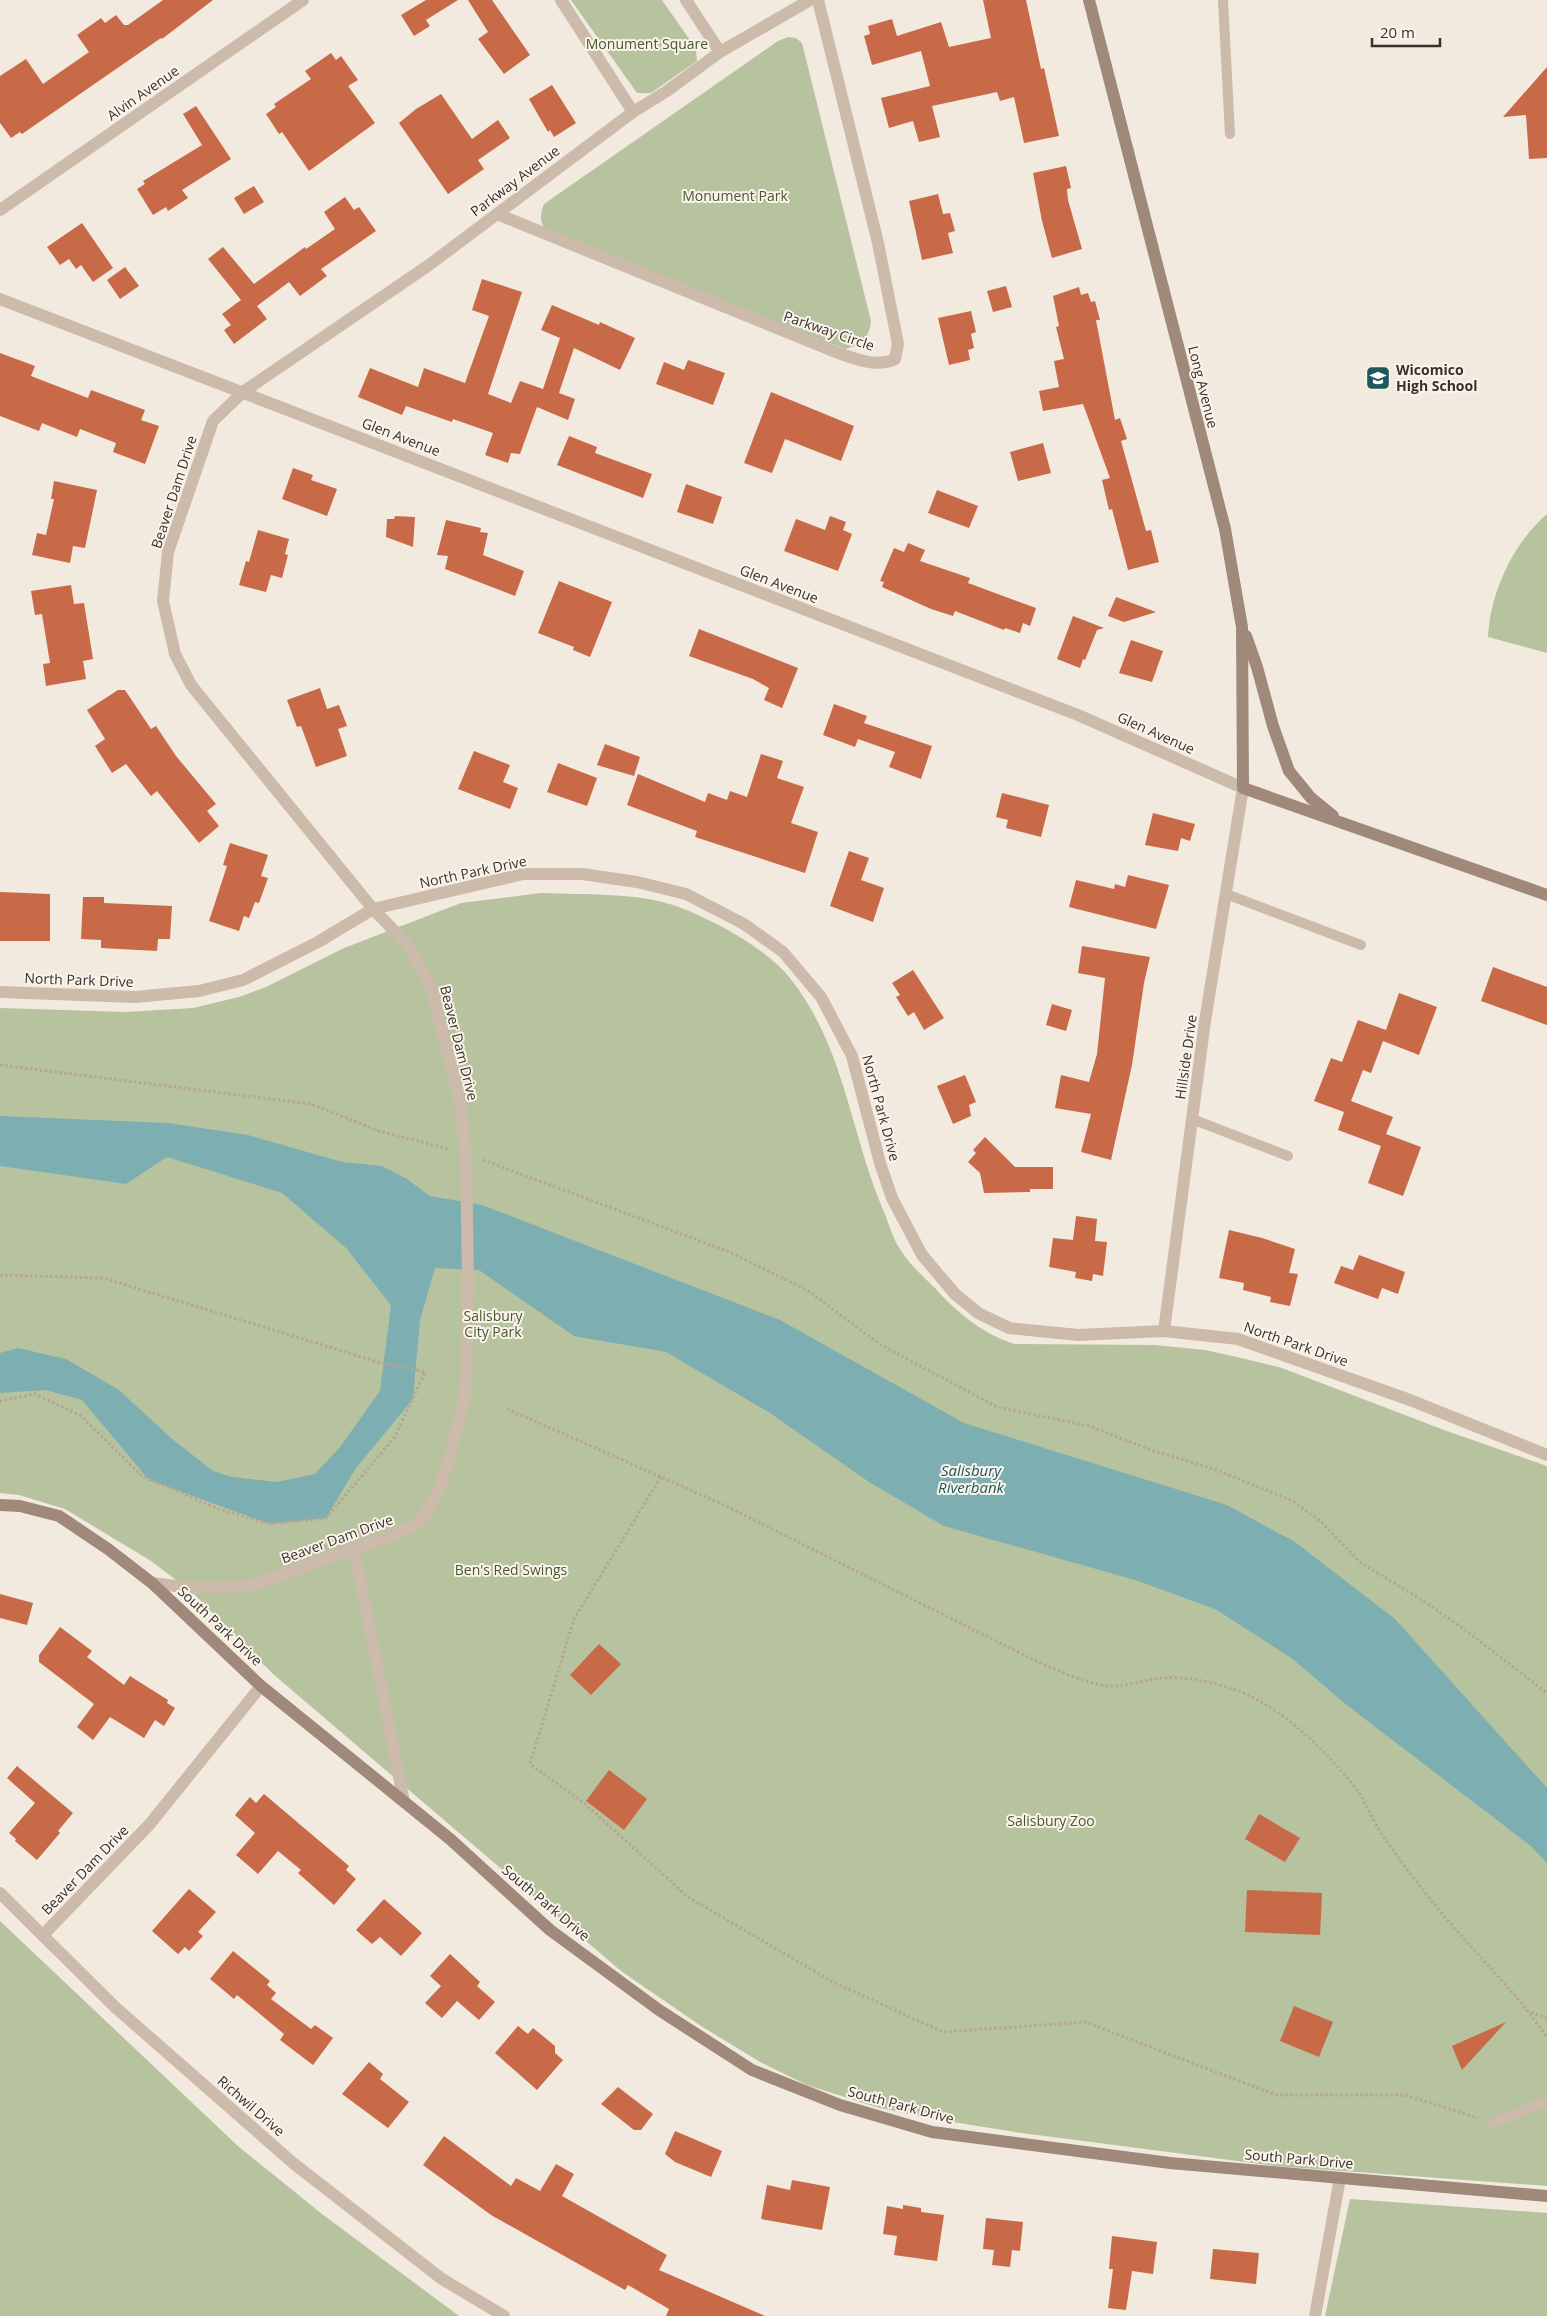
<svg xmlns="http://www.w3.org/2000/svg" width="1547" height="2316" viewBox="0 0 1547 2316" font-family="'Open Sans',sans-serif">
  <rect width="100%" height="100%" fill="#f3eadf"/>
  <g fill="#b6c39e">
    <path d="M 571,0 L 662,0 L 696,49 L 697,61 L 651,93 L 637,93 Z"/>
    <path d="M 788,37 L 796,38 L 802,43 L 871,321 C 869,338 862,345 845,349 L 550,236 C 540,225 539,217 544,204 L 778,41 Z"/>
    <path d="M 1547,514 L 1547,653 L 1488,637 C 1490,593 1513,543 1547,514 Z"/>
    <path d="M 541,893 C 584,895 639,892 679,907 C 715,921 766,948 790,978 C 846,1049 850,1135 885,1214 C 889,1225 893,1239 900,1249 C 908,1263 923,1276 935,1288 C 957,1313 982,1333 1014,1344 L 1155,1345 L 1205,1350 L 1237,1357 L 1282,1368 L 1444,1430 L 1547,1466 L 1547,2186 L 1275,2166 L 1015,2132 L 922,2117 L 876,2107 L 807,2085 L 760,2062 L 701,2026 L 621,1971 L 273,1674 L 192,1592 L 151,1561 L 65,1509 L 19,1495 L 0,1493 L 0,1008 L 125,1012 L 193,1008 L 239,997 L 266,987 L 344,948 L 461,903 Z"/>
    <path d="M 0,1921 L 239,2147 L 322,2214 L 459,2316 L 0,2316 Z"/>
    <path d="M 1350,2199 L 1547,2213 L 1547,2316 L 1325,2316 Z"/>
  </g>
  <path fill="#7daeb1" d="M 0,1116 L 168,1123 L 248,1135 L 342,1162 L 382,1166 L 407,1179 L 430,1196 L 482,1205 L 780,1320 L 964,1423 L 1227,1505 L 1295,1542 L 1395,1619 L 1547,1788 L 1547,1863 L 1531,1846 L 1348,1706 L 1290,1657 L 1215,1609 L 1135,1580 L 944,1526 L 869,1482 L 770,1413 L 666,1352 L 574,1336 L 479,1270 L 435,1268 L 420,1320 L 413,1399 L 356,1468 L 326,1518 L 270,1524 L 149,1480 L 82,1400 L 46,1390 L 0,1393 L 0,1353 L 18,1348 L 66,1359 L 119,1390 L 171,1438 L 213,1471 L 232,1477 L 277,1482 L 315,1474 L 340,1447 L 380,1391 L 391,1305 L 346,1248 L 282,1193 L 167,1157 L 126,1184 L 0,1166 Z"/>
  <g fill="#c86948">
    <path d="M 163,0 L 213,0 L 162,39 L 161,38 L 22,134 L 20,132 L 11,138 L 0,123 L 0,76 L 26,59 L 43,84 L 89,52 L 77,35 L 101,18 L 105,23 L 116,15 L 124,25 L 128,25 Z"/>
    <path d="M 426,0 L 458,0 L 426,20 L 430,26 L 414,36 L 401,15 Z"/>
    <path d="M 468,0 L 492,0 L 530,55 L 504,74 L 478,39 L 488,32 Z"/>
    <path d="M 983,0 L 1026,0 L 1041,69 L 1044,68 L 1059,136 L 1024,143 L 1014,97 L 1000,101 L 997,92 L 932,106 L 940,137 L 919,142 L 913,121 L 889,128 L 881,98 L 930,86 L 921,51 L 872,65 L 864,36 L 870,34 L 868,26 L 892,19 L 897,36 L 941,22 L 949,47 L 991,38 Z"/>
    <path d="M 331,53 L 336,60 L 341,56 L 358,80 L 348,86 L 375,123 L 309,171 L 282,132 L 279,134 L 266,114 L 276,107 L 274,104 L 311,79 L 305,71 Z"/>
    <path d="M 1547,67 L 1547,158 L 1529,159 L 1526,115 L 1503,117 Z"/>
    <path d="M 552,85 L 576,123 L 554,137 L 550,130 L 548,132 L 529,99 Z"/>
    <path d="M 441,94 L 472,139 L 498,120 L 510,138 L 478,160 L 484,169 L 448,194 L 399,123 L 416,109 Z"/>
    <path d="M 196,106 L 231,159 L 182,190 L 188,198 L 168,211 L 166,207 L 153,215 L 137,189 L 145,184 L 143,181 L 202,145 L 183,114 Z"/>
    <path d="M 1066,166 L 1071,188 L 1067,189 L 1068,200 L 1082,249 L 1052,258 L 1042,221 L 1033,173 Z"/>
    <path d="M 254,186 L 264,202 L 244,214 L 234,198 Z"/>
    <path d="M 938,194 L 943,214 L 950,213 L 955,231 L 948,233 L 953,253 L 922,260 L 909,201 Z"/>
    <path d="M 345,197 L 354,210 L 359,207 L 376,231 L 321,269 L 327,276 L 300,296 L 289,282 L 257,306 L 267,319 L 234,344 L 224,330 L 231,325 L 222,314 L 241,300 L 208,259 L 223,247 L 254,284 L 305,247 L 306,249 L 335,229 L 324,212 Z"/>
    <path d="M 82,223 L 113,268 L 93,282 L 81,265 L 76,269 L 69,259 L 60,265 L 47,247 Z"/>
    <path d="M 125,267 L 139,286 L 120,299 L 107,280 Z"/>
    <path d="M 482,279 L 522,292 L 488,394 L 511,403 L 520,381 L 543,389 L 560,338 L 541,330 L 552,305 L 599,325 L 600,322 L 635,338 L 620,370 L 574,348 L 559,393 L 575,399 L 568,420 L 537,407 L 520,454 L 511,453 L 508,463 L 485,455 L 493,433 L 453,419 L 452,422 L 406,406 L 402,415 L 358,397 L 370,368 L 418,387 L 424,368 L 465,383 L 489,316 L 472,310 Z"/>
    <path d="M 1006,286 L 1012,307 L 993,312 L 987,291 Z"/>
    <path d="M 1079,287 L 1081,295 L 1088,293 L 1091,302 L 1095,301 L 1100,320 L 1096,320 L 1115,420 L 1120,418 L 1127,439 L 1121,441 L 1146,531 L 1151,530 L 1159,562 L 1128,570 L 1112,509 L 1109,510 L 1102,480 L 1110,478 L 1083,404 L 1043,411 L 1039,391 L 1059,387 L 1054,361 L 1064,359 L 1056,327 L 1059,326 L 1053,296 Z"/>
    <path d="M 971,311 L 976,332 L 971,334 L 974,348 L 968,350 L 970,360 L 949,365 L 938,318 Z"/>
    <path d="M 0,353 L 35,366 L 31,376 L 49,383 L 88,398 L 91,390 L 145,410 L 141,420 L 159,426 L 145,464 L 113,452 L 116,443 L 80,429 L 77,437 L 42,423 L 39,431 L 0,416 Z"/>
    <path d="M 688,360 L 725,373 L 713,405 L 656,384 L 664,362 L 684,370 Z"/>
    <path d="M 771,392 L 854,426 L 841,461 L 785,439 L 772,473 L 744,463 Z"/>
    <path d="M 569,436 L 597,447 L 595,453 L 652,474 L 643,498 L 557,465 Z"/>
    <path d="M 1043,443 L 1051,473 L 1018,481 L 1010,452 Z"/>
    <path d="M 293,468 L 313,475 L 311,480 L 337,489 L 327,516 L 282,499 Z"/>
    <path d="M 54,481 L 97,490 L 85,548 L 73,546 L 70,563 L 32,555 L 37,533 L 46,535 L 54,499 L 51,499 Z"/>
    <path d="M 686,484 L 722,497 L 713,524 L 677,512 Z"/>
    <path d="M 937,490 L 978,506 L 969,528 L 928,513 Z"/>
    <path d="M 395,516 L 415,517 L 413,547 L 386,537 L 387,519 L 394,519 Z"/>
    <path d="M 830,516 L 846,522 L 843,530 L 852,534 L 838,571 L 784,551 L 796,519 L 825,530 Z"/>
    <path d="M 446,520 L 481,528 L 480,532 L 488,533 L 483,555 L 524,571 L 515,596 L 445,569 L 448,556 L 437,555 Z"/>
    <path d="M 258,530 L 289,539 L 285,554 L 288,555 L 282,578 L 271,575 L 266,592 L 239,585 L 246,561 L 249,562 Z"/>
    <path d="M 908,543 L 925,550 L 920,561 L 970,578 L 968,583 L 1036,608 L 1030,626 L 1023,623 L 1020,633 L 1005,628 L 1004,630 L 955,611 L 953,616 L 931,609 L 882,587 L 884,582 L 880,581 L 894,548 L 904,552 Z"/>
    <path d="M 559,581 L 612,602 L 590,657 L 573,650 L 574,647 L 538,633 Z"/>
    <path d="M 71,585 L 74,604 L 84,603 L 93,659 L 83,661 L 86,679 L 46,686 L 43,664 L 50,663 L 42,614 L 35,615 L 31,591 Z"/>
    <path d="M 1116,597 L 1156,612 L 1124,622 L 1108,616 Z"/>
    <path d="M 1073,616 L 1104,628 L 1097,630 L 1085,660 L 1083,659 L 1080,668 L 1057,659 Z"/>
    <path d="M 699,629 L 798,668 L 782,708 L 764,700 L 769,688 L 753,679 L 689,656 Z"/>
    <path d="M 1131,640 L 1163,651 L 1152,682 L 1119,673 Z"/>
    <path d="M 320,688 L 327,709 L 339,705 L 347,726 L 338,729 L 347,756 L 316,767 L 301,726 L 297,727 L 287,700 Z"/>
    <path d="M 118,690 L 125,690 L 151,729 L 156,726 L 176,756 L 216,804 L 207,811 L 219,826 L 199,843 L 157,791 L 151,796 L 126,764 L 112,773 L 95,746 L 105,739 L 87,710 Z"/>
    <path d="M 834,704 L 867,716 L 864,723 L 932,746 L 921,779 L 889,767 L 895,752 L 858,739 L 855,747 L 823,735 Z"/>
    <path d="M 605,744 L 640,757 L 634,776 L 597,765 Z"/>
    <path d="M 474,751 L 510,765 L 503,782 L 518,788 L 510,809 L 458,789 Z"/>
    <path d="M 761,754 L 783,761 L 777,778 L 804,787 L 791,823 L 818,832 L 805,873 L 695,837 L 697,831 L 627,805 L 638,774 L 705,802 L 708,793 L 727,800 L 730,791 L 747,797 Z"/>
    <path d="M 558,763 L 597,778 L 587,806 L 547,792 Z"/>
    <path d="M 1002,793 L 1049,805 L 1041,837 L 1006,828 L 1008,820 L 996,817 Z"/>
    <path d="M 1153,813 L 1195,824 L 1190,841 L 1181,838 L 1178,851 L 1145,845 Z"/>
    <path d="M 230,843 L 268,855 L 261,876 L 268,878 L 259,903 L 255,902 L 249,918 L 244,916 L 239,931 L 209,921 L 227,866 L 223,865 Z"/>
    <path d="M 849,851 L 869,858 L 861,880 L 884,888 L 873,922 L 830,906 Z"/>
    <path d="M 1128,875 L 1169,885 L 1156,929 L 1069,907 L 1076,880 L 1114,889 L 1115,884 L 1125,887 Z"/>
    <path d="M 0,892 L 50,894 L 50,941 L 0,941 Z"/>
    <path d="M 83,897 L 104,897 L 104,903 L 172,906 L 170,939 L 158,939 L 157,951 L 101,948 L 101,940 L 81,939 Z"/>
    <path d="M 1082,946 L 1150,957 L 1144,983 L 1132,1065 L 1111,1160 L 1081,1152 L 1091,1114 L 1055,1108 L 1061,1075 L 1089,1082 L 1097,1054 L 1105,978 L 1078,973 Z"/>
    <path d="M 1493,967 L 1547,987 L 1547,1025 L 1481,1001 Z"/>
    <path d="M 913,970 L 944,1018 L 924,1030 L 914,1012 L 908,1016 L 896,997 L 900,995 L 892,983 Z"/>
    <path d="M 1399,993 L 1437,1007 L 1419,1055 L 1383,1041 L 1371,1073 L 1363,1070 L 1351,1101 L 1393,1117 L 1386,1134 L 1421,1147 L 1403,1196 L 1368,1183 L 1381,1146 L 1338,1130 L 1344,1112 L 1314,1101 L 1331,1058 L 1342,1062 L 1358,1020 L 1386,1030 Z"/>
    <path d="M 1052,1004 L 1072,1010 L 1066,1031 L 1046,1025 Z"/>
    <path d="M 965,1075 L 976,1102 L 969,1105 L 971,1116 L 953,1124 L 937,1086 Z"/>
    <path d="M 985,1137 L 1015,1167 L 1053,1167 L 1053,1189 L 1030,1189 L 1030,1192 L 984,1193 L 980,1173 L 968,1162 L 976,1153 L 973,1150 Z"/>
    <path d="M 1076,1216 L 1097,1219 L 1095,1241 L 1107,1242 L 1103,1276 L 1093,1274 L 1092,1281 L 1075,1278 L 1076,1272 L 1049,1267 L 1053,1238 L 1073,1240 Z"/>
    <path d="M 1229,1230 L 1262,1238 L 1295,1249 L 1289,1273 L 1298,1274 L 1290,1306 L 1270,1302 L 1271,1297 L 1243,1290 L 1244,1283 L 1219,1278 Z"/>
    <path d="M 1359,1255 L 1405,1272 L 1398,1294 L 1382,1288 L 1378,1299 L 1334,1283 L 1341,1266 L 1353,1270 Z"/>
    <path d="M 0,1594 L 33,1603 L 27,1625 L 0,1618 Z"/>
    <path d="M 60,1627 L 92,1651 L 87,1657 L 124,1685 L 130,1676 L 168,1700 L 167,1703 L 175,1708 L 164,1726 L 155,1720 L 144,1738 L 110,1717 L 93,1740 L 77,1727 L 94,1704 L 39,1662 L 39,1655 Z"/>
    <path d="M 599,1644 L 621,1664 L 591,1695 L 570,1675 Z"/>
    <path d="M 17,1766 L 73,1813 L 58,1831 L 60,1833 L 37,1860 L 15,1841 L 16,1839 L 9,1833 L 35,1803 L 7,1778 Z"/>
    <path d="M 609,1770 L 647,1799 L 624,1830 L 586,1801 Z"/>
    <path d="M 264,1794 L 349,1866 L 346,1870 L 356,1879 L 334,1905 L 298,1873 L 301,1870 L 278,1851 L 258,1874 L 236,1855 L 255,1833 L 235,1815 L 250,1797 L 256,1803 Z"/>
    <path d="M 1259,1814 L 1300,1838 L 1285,1862 L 1245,1839 Z"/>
    <path d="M 189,1889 L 216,1912 L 198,1932 L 203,1936 L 189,1951 L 185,1947 L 178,1954 L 152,1931 Z"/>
    <path d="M 1247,1890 L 1322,1893 L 1320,1935 L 1245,1932 Z"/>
    <path d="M 384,1899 L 422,1933 L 401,1956 L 380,1937 L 372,1944 L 356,1930 Z"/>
    <path d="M 233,1951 L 270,1981 L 267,1985 L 276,1993 L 271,1999 L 311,2029 L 315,2025 L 333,2038 L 313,2065 L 280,2040 L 284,2034 L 237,1995 L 234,1999 L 210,1979 Z"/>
    <path d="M 450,1954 L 480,1982 L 477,1986 L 495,2002 L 479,2020 L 457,2001 L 442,2018 L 425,2003 L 441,1986 L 430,1976 Z"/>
    <path d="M 1294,2006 L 1333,2022 L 1319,2057 L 1280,2041 Z"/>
    <path d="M 1506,2022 L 1462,2070 L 1452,2046 Z"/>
    <path d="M 518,2026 L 528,2034 L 533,2028 L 555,2046 L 555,2053 L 563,2060 L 537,2090 L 495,2053 Z"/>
    <path d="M 369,2062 L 383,2074 L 380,2079 L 409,2102 L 388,2128 L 342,2094 Z"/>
    <path d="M 618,2087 L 653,2114 L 641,2130 L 634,2130 L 601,2104 Z"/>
    <path d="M 675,2131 L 722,2151 L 711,2177 L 675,2162 L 665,2154 Z"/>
    <path d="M 444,2136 L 511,2186 L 516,2178 L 540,2191 L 556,2164 L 574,2174 L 562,2196 L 667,2255 L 659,2270 L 765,2316 L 666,2316 L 669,2309 L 628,2285 L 625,2290 L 491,2215 L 423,2165 Z"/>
    <path d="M 792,2180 L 830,2187 L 822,2230 L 761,2219 L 767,2185 L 790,2190 Z"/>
    <path d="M 903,2205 L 921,2208 L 921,2212 L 944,2215 L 937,2261 L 894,2255 L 897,2236 L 883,2234 L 887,2206 L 903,2209 Z"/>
    <path d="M 986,2218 L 1023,2222 L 1020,2251 L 1012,2250 L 1010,2267 L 992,2265 L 994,2250 L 983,2249 Z"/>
    <path d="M 1112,2236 L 1157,2242 L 1153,2274 L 1132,2271 L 1126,2310 L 1108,2308 L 1113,2269 L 1109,2269 Z"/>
    <path d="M 1213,2249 L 1259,2253 L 1256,2284 L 1210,2279 Z"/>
  </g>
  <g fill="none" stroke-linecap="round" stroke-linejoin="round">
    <g stroke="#b8a494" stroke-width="3" stroke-dasharray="2.5 2.5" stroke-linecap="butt">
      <path d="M 0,1065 L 311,1104 L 379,1131 L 448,1149"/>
      <path d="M 483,1160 L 727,1251 L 807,1290 L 881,1345 L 997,1407 L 1089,1426 L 1154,1451 L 1214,1469 L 1293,1501 L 1320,1521 L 1361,1563 L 1425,1602 L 1464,1629 L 1547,1693"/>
      <path d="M 0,1275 L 103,1278 L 378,1362 L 425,1372 L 394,1438 L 326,1518 L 270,1524 L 219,1509 L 142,1476 L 81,1416 L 35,1394 L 0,1401"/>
      <path d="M 507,1409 L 720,1503 L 1032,1659 C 1055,1669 1088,1686 1114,1686 C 1130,1686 1146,1679 1162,1678 C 1184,1676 1212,1682 1233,1689 C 1281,1706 1323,1748 1355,1787 C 1366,1802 1373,1821 1383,1836 C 1401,1862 1420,1887 1440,1911 C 1475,1954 1517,1992 1547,2038"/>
      <path d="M 661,1477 L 574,1619 L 530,1764 L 584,1803 L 688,1897 L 833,1982 L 943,2032 L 1085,2022 L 1276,2095 L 1405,2095 L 1478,2118"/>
      <path d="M 1531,2012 L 1547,2018"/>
    </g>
    <g stroke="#ccbaaa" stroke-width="10">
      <path d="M 1223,0 L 1230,134"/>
      <path d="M 1226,894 L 1361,945"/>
      <path d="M 1192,1119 L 1288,1156"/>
      <path d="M 1493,2123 L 1547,2101"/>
    </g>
    <g stroke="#ccbaaa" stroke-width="12">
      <path d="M 561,0 L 633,112"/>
      <path d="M 686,0 L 720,52"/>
      <path d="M 0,210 L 303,0"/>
      <path d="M 497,214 L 838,353 C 857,359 876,368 895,359 L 898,344 L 878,243 L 818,0"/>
      <path d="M 0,299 L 1078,715 L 1243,788 L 1205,1021 L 1164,1331"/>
      <path d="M 0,992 L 135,997 L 199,991 L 243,980 L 318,942 L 373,909 L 523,874 L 582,874 L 637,882 L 686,894 L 744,924 L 783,952 L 821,997 L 852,1056 L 880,1163 L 892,1198 L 922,1255 L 955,1294 L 978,1313 L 1009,1328 L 1078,1335 L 1164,1331 L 1238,1339 L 1410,1400 L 1547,1455"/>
      <path d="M 354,1548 L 404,1802"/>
      <path d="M 152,1583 L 192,1588 L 251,1586 L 406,1530 L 423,1518 L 439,1489 L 449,1460 L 466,1390 L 468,1282 L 466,1154 L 459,1097 L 431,988 L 408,945 L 373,909 L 191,685 L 175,654 L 163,601 L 168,552 L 213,421 L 243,392 L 429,265 L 633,112 L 667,91 L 720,52 L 810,0"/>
      <path d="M 0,1893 L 115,2007 L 293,2163 L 442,2279 L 504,2316"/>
      <path d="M 43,1935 L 149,1825 L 261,1686"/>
      <path d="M 1315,2316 L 1340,2178"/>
    </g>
    <g stroke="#a0897b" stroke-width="12">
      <path d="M 1089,0 L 1225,529 L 1242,627 L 1243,788 L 1547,895"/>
      <path d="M 1246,636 L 1257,667 L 1273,726 L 1289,771 L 1311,798 L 1333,816"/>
      <path d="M 0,1505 L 20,1506 L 59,1516 L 108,1549 L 152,1583 L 261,1686 L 450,1839 L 550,1930 L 659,2010 L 752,2070 L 840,2105 L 932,2132 L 1170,2163 L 1547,2196"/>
    </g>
  </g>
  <defs>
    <symbol id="school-square" viewBox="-11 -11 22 22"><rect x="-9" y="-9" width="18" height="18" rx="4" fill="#1e575d" stroke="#fbf4ec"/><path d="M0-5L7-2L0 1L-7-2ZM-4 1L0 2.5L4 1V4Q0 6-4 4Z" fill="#fff"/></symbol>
  </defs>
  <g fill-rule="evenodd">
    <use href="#school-square" x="1364" y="364" width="28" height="28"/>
  </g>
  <g text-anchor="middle" stroke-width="4" stroke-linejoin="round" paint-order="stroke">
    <g font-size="14" fill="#48592d" stroke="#fbf4ec">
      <text x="647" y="49">Monument Square</text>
      <text x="735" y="201">Monument Park</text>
      <text x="493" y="1321">Salisbury<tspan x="493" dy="16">City Park</tspan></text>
      <text x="511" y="1575">Ben's Red Swings</text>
      <text x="1051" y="1826">Salisbury Zoo</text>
    </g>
    <g font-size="14" fill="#3a2f2a" stroke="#fbf4ec">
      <text transform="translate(143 93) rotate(-35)" y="5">Alvin Avenue</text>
      <text transform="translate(515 181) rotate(-37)" y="5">Parkway Avenue</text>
      <text transform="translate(829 331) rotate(19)" y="5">Parkway Circle</text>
      <text transform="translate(1203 387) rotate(76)" y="5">Long Avenue</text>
      <text transform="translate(401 437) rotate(21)" y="5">Glen Avenue</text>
      <text transform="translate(174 492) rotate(-72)" y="5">Beaver Dam Drive</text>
      <text transform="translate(779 584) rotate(21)" y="5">Glen Avenue</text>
      <text transform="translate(1156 733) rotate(24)" y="5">Glen Avenue</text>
      <text transform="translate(473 872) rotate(-12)" y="5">North Park Drive</text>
      <text transform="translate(79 980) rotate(2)" y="5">North Park Drive</text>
      <text transform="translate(459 1043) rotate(76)" y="5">Beaver Dam Drive</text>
      <text transform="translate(1186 1057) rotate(-82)" y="5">Hillside Drive</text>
      <text transform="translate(881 1108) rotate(75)" y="5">North Park Drive</text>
      <text transform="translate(1296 1344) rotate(19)" y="5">North Park Drive</text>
      <text transform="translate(337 1539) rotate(-20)" y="5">Beaver Dam Drive</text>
      <text transform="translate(220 1626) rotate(43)" y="5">South Park Drive</text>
      <text transform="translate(85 1870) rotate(-46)" y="5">Beaver Dam Drive</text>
      <text transform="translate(546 1903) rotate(40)" y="5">South Park Drive</text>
      <text transform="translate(901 2105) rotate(15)" y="5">South Park Drive</text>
      <text transform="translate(251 2106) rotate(41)" y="5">Richwil Drive</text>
      <text transform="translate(1299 2159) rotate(5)" y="5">South Park Drive</text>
    </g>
    <g font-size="14" font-weight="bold" fill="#3a2f2a" stroke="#fbf4ec" text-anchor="start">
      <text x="1396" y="375">Wicomico<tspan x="1396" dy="16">High School</tspan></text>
    </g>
    <g font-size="15" font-style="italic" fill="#1e575d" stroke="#fbf4ec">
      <text x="971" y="1476">Salisbury<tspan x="971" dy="17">Riverbank</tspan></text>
    </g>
  </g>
  <path d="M1372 38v8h68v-8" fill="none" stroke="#3a2f2a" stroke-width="2.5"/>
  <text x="1380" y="38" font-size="15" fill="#3a2f2a" stroke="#fbf4ec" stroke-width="4" paint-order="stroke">20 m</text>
</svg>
